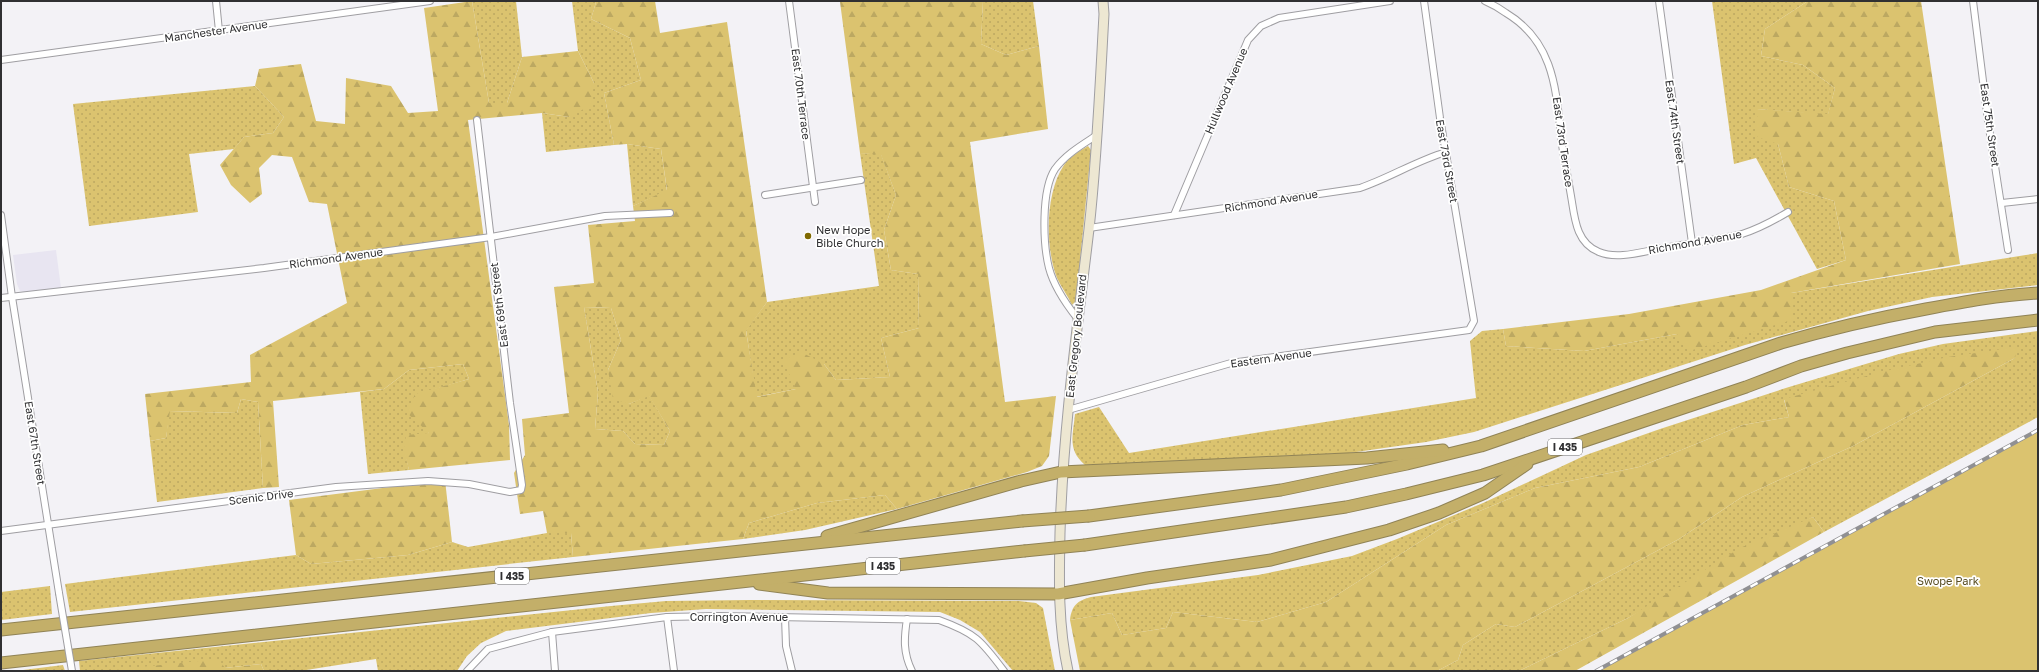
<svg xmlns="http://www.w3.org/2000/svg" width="2039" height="672" viewBox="0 0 2039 672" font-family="'Golos Text',sans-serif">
  <defs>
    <pattern id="grass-dots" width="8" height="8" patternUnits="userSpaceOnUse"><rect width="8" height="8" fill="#dbc36f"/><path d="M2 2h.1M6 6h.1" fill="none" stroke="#bca861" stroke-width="1.8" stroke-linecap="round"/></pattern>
    <pattern id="forest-firs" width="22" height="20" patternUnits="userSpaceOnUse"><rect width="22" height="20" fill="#dbc36f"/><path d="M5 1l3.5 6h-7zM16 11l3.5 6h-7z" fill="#bca861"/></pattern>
  </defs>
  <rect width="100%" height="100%" fill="#f3f2f6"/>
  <path fill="#e8e5f1" d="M 56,250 L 61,288 L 24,292 L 20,291 L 17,284 L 13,255 Z"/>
  <g fill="url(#grass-dots)">
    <path d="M 472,1 L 516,1 L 522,57 L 507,103 L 489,103 Z"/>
    <path d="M 572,1 L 600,1 L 596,2 L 591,19 L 630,38 L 641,80 L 604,93 L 614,145 L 546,152 L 542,113 L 569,117 L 594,83 L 578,51 Z"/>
    <path d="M 983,1 L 1033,1 L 1039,46 L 1006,55 L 981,44 Z"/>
    <path d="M 1712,1 L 1808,1 L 1765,29 L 1761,56 L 1803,65 L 1835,88 L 1828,115 L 1757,109 L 1778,144 L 1789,187 L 1834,201 L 1846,260 L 1817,269 L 1756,158 L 1734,164 Z"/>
    <path d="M 255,86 L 284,117 L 273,133 L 244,137 L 234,149 L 189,154 L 198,212 L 89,226 L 73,104 Z"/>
    <path d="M 627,144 L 661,149 L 667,191 L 633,206 Z"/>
    <path d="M 1088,146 L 1091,150 L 1076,301 L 1072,305 C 1068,296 1061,287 1057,278 C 1045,247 1045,193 1064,165 C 1070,157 1079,151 1088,146 Z"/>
    <path d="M 860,153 L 881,154 L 896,195 L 884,230 L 891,270 L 918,274 L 919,328 L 881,338 L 890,377 L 836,380 L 824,364 L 796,389 L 756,397 L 746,330 L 767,302 L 879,286 Z"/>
    <path d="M 2038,253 L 2038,285 L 1932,297 L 1868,311 L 1745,345 L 1474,432 L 1426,442 L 1349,453 L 1085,465 C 1067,449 1073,436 1075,414 L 1099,407 L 1129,453 L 1476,398 L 1470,341 L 1482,331 L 1503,329 L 1506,346 L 1584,351 L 1677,334 L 1791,293 Z"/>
    <path d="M 584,307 L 611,308 L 621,340 L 608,370 L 629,404 L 649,395 L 670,431 L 664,445 L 635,444 L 623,431 L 595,429 L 598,392 Z"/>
    <path d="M 2038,331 L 2038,417 L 1824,532 L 1813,517 L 1628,618 L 1519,671 L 1437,671 L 1458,660 L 1463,645 L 1496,624 L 1515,627 L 1679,539 L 1742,497 L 1853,446 L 2015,358 L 1784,400 L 1789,417 L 1743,425 L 1639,467 L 1535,488 L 1446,525 L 1326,602 L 1257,622 L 1173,612 L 1166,628 L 1122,635 L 1112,613 L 1070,620 C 1072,605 1077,601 1091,597 L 1258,575 L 1352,556 L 1397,539 L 1483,503 L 1586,455 L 1660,429 L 1789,387 L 1899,354 L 1943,344 Z"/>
    <path d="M 463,364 L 469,379 L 415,395 L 429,433 L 405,451 L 409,470 L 368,474 L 360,392 L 384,389 L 409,370 Z"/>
    <path d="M 241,399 L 258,402 L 263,488 L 157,502 L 150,441 L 166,438 L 169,411 L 237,413 Z"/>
    <path d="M 885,495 L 897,509 L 805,530 L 743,539 L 749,523 L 817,503 Z"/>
    <path d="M 547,533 L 571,533 L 573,557 L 70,612 L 65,584 L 296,555 L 311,564 L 408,555 L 452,542 L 468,547 Z"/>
    <path d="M 50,586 L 52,614 L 1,620 L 1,592 Z"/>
    <path d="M 749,600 L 1019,601 L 1036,603 L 1043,608 L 1055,671 L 1013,671 L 980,632 L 960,620 L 940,612 L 706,609 L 651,613 L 506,631 L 481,643 L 467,656 L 457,671 L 378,671 L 376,659 L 300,671 L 264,671 L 261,664 L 225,668 L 80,671 L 79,661 L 611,606 L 666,601 Z"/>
    <path d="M 63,665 L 65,671 L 15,671 Z"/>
  </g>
  <g fill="url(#forest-firs)" fill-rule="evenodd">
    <path d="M 472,1 L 489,103 L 507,103 L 522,57 L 578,51 L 594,83 L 591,105 L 569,117 L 542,113 L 468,120 L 509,425 L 510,460 L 409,470 L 404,451 L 406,435 L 429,433 L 407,413 L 415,394 L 469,379 L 463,364 L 409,370 L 384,389 L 273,401 L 279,487 L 263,488 L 258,402 L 241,399 L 237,413 L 170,411 L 166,438 L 150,441 L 145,394 L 251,382 L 250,355 L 347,303 L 327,204 L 309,202 L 292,157 L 272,155 L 259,168 L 262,194 L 250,203 L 231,185 L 220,165 L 244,137 L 273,133 L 284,117 L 255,86 L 259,69 L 301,64 L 316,121 L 345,124 L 346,78 L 391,86 L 408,113 L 438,111 L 424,8 Z"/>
    <path d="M 655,1 L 660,33 L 727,22 L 767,302 L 746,331 L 757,397 L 796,389 L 783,360 L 801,352 L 824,364 L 836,380 L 890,377 L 881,338 L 919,328 L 918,274 L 891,270 L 884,230 L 896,195 L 881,155 L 860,153 L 840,2 L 983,1 L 981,44 L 1006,55 L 1039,46 L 1048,129 L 970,142 L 1005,402 L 1056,396 L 1049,456 L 1042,466 L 1027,472 L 897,509 L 885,495 L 817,503 L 749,523 L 743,539 L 573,557 L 571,533 L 547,533 L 543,511 L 520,514 L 514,473 L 525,455 L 522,419 L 569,413 L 554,287 L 594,283 L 588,225 L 635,221 L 633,206 L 667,190 L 661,149 L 627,144 L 614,145 L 604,93 L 641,80 L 630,38 L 591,19 L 596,2 ZM 584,307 L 611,308 L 621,340 L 608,370 L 613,399 L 629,404 L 649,396 L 670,431 L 664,445 L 635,444 L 623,431 L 595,429 L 598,392 Z"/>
    <path d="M 1808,1 L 1921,1 L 1960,264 L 1791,293 L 1792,320 L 1689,351 L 1677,334 L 1584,351 L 1506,346 L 1503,329 L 1629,314 L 1761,290 L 1846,260 L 1834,201 L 1789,187 L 1778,144 L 1757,137 L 1757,109 L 1828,114 L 1835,88 L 1803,65 L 1761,56 L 1765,29 Z"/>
    <path d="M 2017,347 L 2015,358 L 1853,446 L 1742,497 L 1679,539 L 1515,627 L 1496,624 L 1463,645 L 1458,660 L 1437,671 L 1080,671 L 1070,620 L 1112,613 L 1122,635 L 1166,628 L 1173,612 L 1257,622 L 1326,602 L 1446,525 L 1535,488 L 1639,467 L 1743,425 L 1789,417 L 1784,399 L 1881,372 L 1948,357 Z"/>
    <path d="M 445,480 L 452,542 L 408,555 L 311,564 L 296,555 L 289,500 Z"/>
    <path d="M 1813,517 L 1824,532 L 1575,671 L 1519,671 L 1628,618 L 1740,548 Z"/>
    <path d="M 218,659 L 225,668 L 261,664 L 264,671 L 103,671 Z"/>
  </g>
  <path fill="#dbc36f" d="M 2038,430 L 2038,671 L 1596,671 Z"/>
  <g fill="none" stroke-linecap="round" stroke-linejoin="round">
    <defs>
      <g id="minor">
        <path d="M 216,1 L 219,31"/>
        <path d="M 789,1 L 815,202"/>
        <path d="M 1485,1 C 1492,4 1499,8 1506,13 C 1556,43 1556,93 1562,145 C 1565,164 1569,183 1572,202 C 1575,222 1578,244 1599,252 C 1618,260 1644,251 1664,248 C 1690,243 1716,240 1742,234 C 1758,229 1773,221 1788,212"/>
        <path d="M 1659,1 L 1692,243"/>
        <path d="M 1973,1 L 1988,121 L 2008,250"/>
        <path d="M 1,60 L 430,1"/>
        <path d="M 765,195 L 861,180"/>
        <path d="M 2002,203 L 2038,199"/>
        <path d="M 1,215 L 12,297 L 59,593"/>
        <path d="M 1174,215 L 1248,40 L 1261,26 L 1279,18 L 1390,1"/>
        <path d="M 1089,228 L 1360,188 C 1389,178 1416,161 1446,152"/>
        <path d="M 1,298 L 264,268 L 491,237 L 605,216 L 670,213"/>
        <path d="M 1077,318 C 1066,304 1054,287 1049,268 C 1043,244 1041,190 1055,169 C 1066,154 1082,145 1097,135"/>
        <path d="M 1068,410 L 1231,363 L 1469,330 L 1474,321 L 1440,118 L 1424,1"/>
        <path d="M 1,531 L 336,487 L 428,481 L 469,484 L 510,492 L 521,490 L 522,485 L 510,403 L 477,120"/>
        <path d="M 667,617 L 674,671"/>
        <path d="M 785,617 L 786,646 L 792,671"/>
        <path d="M 907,619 C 904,638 903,653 912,671"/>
        <path d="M 552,632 L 555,671"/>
        <path d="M 467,671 L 488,649 L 552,632 L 667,617 L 718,616 L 939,620 C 975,633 981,640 1004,671"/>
      </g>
      <path id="secondary" d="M 1068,671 C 1058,625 1059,580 1060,533 C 1063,431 1077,330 1089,229 C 1097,158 1100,86 1104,14 L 1103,1"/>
      <g id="motorway">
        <path d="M 1089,516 L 1281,490 L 1407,464 L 1481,446 L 1781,343 C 1829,329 1877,318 1926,309 C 1963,302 2000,295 2038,293"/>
        <path d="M 827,536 L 1021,481 L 1061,472 L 1367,458 L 1443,450"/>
        <path d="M 1085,545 L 1346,507 L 1406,494 L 1483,475 L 1746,387 L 1801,366 L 1847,353 L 1935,332 L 2038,320"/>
        <path d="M 759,584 L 828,593 L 1058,594 L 1147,578 L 1271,560 L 1389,530 L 1439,513 L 1485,493 L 1527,464"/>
        <path d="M 1,630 L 1022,521"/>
        <path d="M 1,663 L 1024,551"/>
      </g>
    </defs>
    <use href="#minor" stroke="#9f9ea2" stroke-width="8"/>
    <use href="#secondary" stroke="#9f9ea2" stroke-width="11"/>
    <use href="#motorway" stroke="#908356" stroke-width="13"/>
    <use href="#minor" stroke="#fff" stroke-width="6"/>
    <use href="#secondary" stroke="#ede7d2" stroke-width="9"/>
    <use href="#motorway" stroke="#c3af69" stroke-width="11"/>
    <defs>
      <path id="rail" d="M 1596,671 L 2038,430"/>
    </defs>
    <use href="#rail" stroke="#909093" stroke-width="4"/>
    <use href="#rail" stroke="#fff" stroke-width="2.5" stroke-dasharray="8" stroke-linecap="butt"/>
    <defs>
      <path id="minor-bridge" d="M 59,593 L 72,671"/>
      <g id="motorway-bridge">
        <path d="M 1022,521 L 1089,516"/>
        <path d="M 1024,551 L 1085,545"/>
      </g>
    </defs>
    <use href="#minor-bridge" stroke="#9f9ea2" stroke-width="8" stroke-linecap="butt"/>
    <use href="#motorway-bridge" stroke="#908356" stroke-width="13" stroke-linecap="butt"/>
    <use href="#minor-bridge" stroke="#fff" stroke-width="6"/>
    <use href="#motorway-bridge" stroke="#c3af69" stroke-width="11"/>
  </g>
  <circle fill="#7f6900" stroke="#fff" stroke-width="1.5" cx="808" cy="236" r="4"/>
  <g text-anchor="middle" stroke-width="3.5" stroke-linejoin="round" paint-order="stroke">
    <g fill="#fff" stroke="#6e6e70" stroke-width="1">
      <rect x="1548" y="439" width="34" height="16" rx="3"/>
      <rect x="866" y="558" width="34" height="16" rx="3"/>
      <rect x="495" y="568" width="34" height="16" rx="3"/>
    </g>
    <g font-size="10" font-weight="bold" fill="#303032">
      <text x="1565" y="451">I 435</text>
      <text x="883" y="570">I 435</text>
      <text x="512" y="580">I 435</text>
    </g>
    <g font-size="11" fill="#303032" stroke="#fff">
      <text transform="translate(216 31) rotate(-8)" y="4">Manchester Avenue</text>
      <text transform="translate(1226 91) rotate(-67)" y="4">Hullwood Avenue</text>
      <text transform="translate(801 94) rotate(83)" y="4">East 70th Terrace</text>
      <text transform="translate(1675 122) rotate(82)" y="4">East 74th Street</text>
      <text transform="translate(1990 125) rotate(82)" y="4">East 75th Street</text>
      <text transform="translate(1563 142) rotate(82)" y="4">East 73rd Terrace</text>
      <text transform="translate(1447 161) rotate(80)" y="4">East 73rd Street</text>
      <text transform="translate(1271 201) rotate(-9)" y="4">Richmond Avenue</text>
      <text transform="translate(1695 242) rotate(-10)" y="4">Richmond Avenue</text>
      <text transform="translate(336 258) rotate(-8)" y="4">Richmond Avenue</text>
      <text transform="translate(499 305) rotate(-97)" y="4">East 69th Street</text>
      <text transform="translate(1076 336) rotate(-84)" y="4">East Gregory Boulevard</text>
      <text transform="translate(1271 358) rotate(-8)" y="4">Eastern Avenue</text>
      <text transform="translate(35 443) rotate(81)" y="4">East 67th Street</text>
      <text transform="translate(261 497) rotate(-7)" y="4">Scenic Drive</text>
      <text x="739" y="621">Corrington Avenue</text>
    </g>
    <g font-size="11" fill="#303032" stroke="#fff" text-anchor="start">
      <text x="816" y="234">New Hope<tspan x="816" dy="13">Bible Church</tspan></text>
    </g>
    <g font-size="11" fill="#5a4f25" stroke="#fff">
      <text x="1948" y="585">Swope Park</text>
    </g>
  </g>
  <rect width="2039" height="672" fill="none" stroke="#303032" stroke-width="4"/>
</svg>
